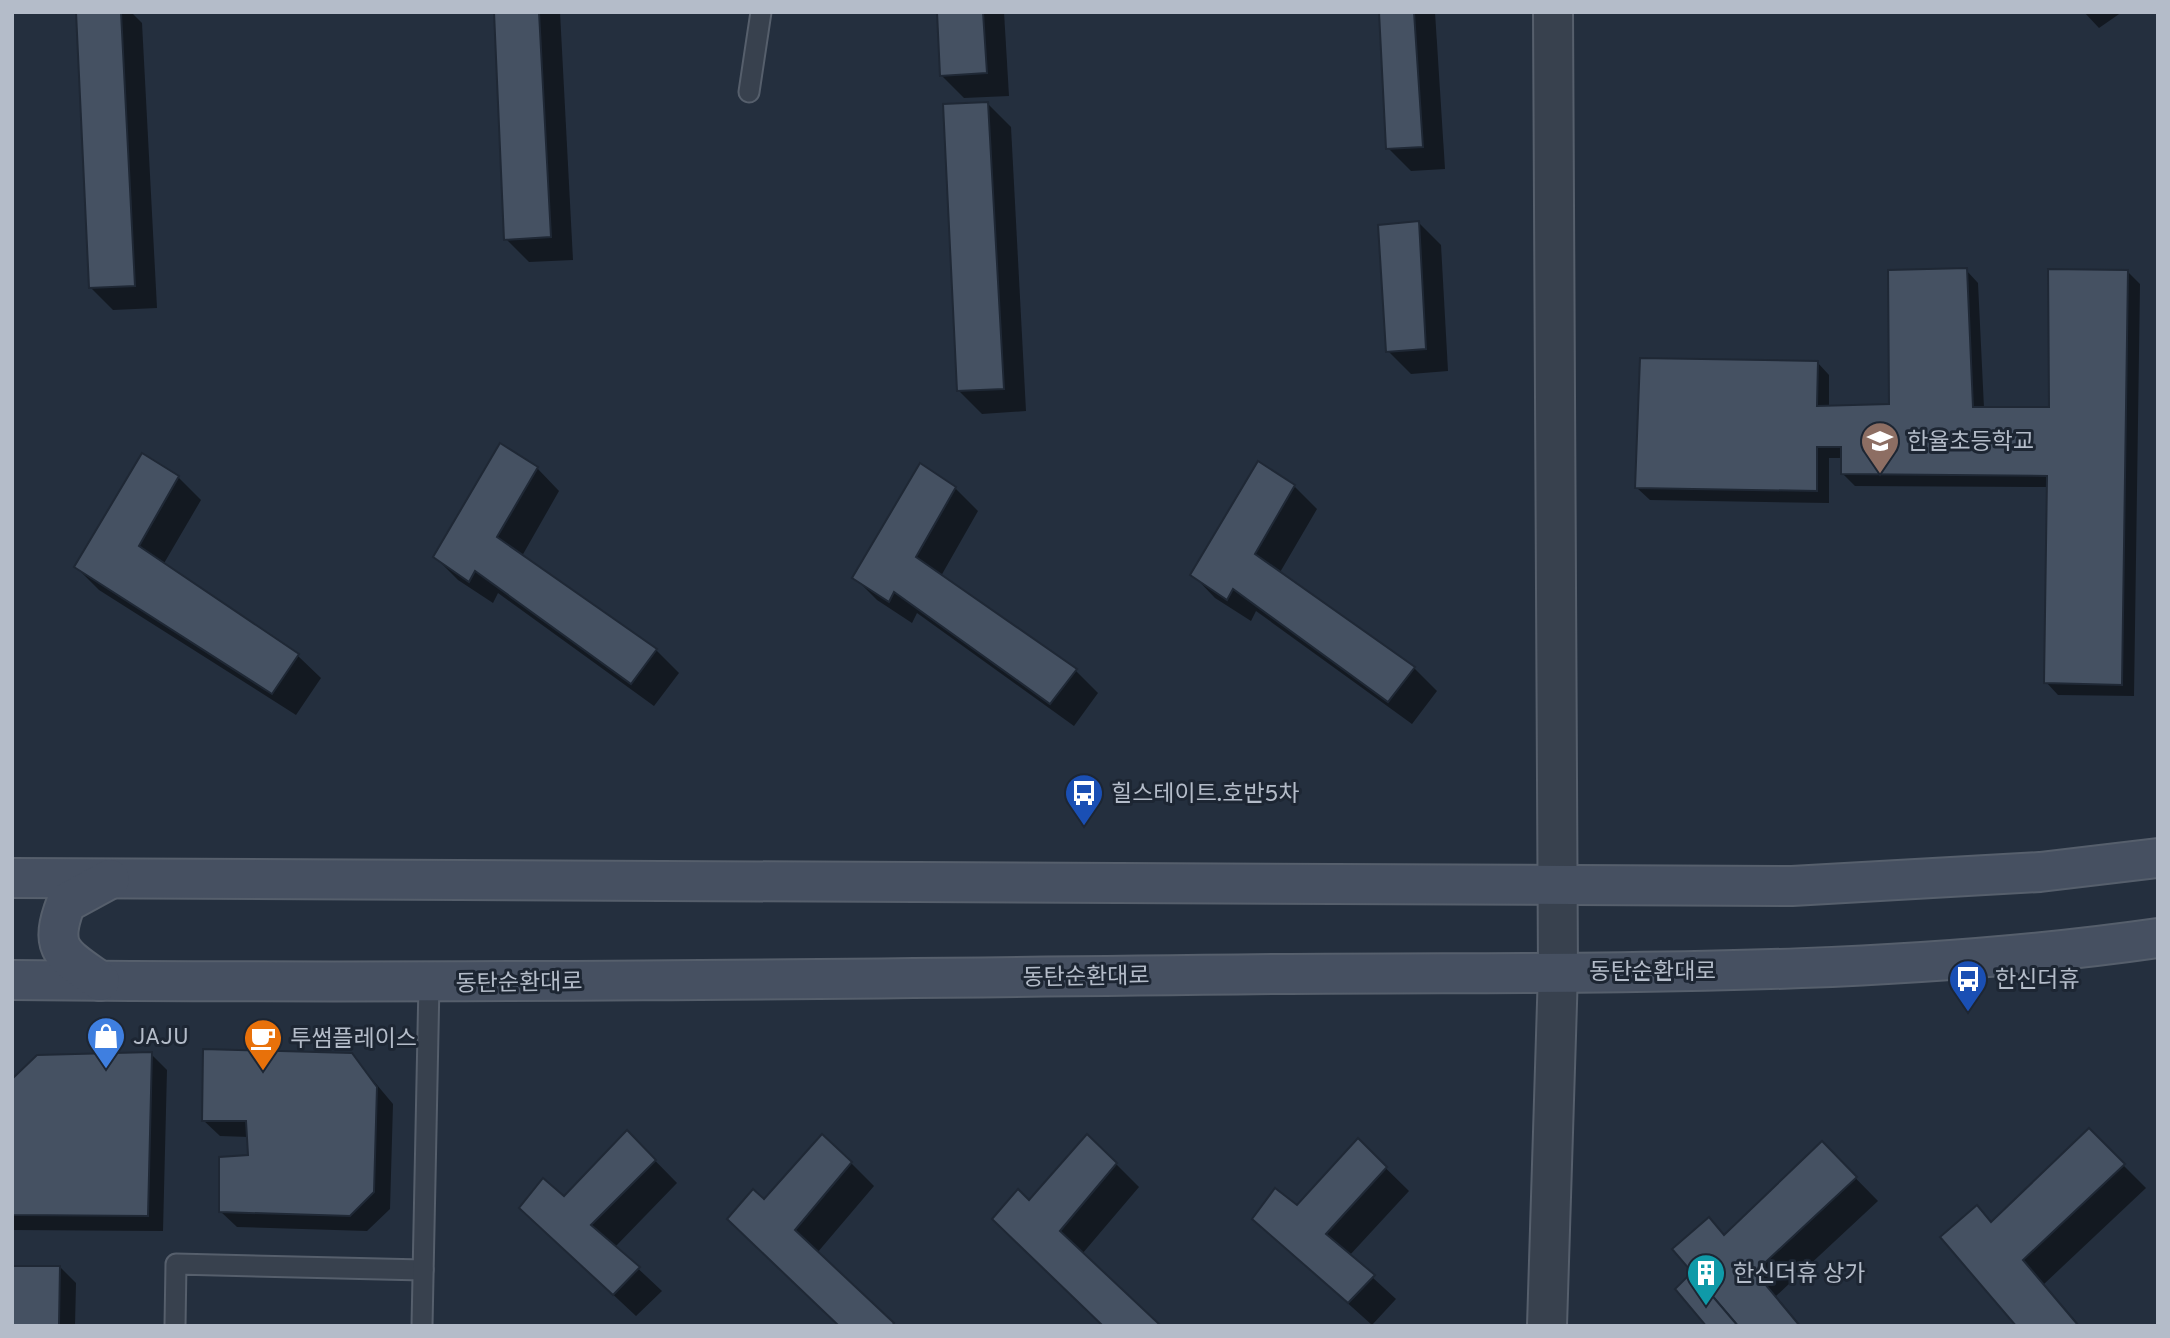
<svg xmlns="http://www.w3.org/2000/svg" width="2170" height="1338" viewBox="0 0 2170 1338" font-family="Overpass,'Noto Sans KR',sans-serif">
  <rect width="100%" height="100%" fill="#242f3e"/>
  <g fill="#0007">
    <path d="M 77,12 L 131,12 L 142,23 L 157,308 L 113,310 L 90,287 Z"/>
    <path d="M 495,12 L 560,12 L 573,260 L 529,262 L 506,239 Z"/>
    <path d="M 938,12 L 1004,12 L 1009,96 L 964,98 L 941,75 Z"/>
    <path d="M 1381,12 L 1435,12 L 1445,169 L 1411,171 L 1388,148 Z"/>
    <path d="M 2084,12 L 2122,12 L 2099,28 Z"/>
    <path d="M 988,104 L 1011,127 L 1026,411 L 982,414 L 959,391 Z"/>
    <path d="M 1418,222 L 1441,245 L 1448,371 L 1411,374 L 1388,351 Z"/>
    <path d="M 1966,270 L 1978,283 L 1984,408 L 2051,409 L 2128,272 L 2140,284 L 2134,696 L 2058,695 L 2046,682 L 2048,487 L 1855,486 L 1843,474 L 1843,458 L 1829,458 L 1829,503 L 1650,500 L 1637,488 L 1817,362 L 1829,375 L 1829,407 L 1891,406 Z"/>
    <path d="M 920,466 L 955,488 L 978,511 L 941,576 L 1075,670 L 1098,693 L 1074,726 L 917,613 L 912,623 L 877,600 L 854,577 Z"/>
    <path d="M 537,468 L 559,491 L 522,556 L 656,650 L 679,673 L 654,706 L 498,593 L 493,603 L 458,580 L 435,557 Z"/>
    <path d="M 178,477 L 201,500 L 163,565 L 298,656 L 321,678 L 296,715 L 99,590 L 76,567 Z"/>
    <path d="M 1294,486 L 1317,509 L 1279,574 L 1414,668 L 1437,691 L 1412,724 L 1256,611 L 1251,621 L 1215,598 L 1193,575 Z"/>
    <path d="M 151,1054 L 167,1070 L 163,1231 L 12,1230 L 12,1082 Z"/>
    <path d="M 351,1054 L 393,1104 L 390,1209 L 367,1231 L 237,1227 L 220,1211 L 250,1157 L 249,1137 L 220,1136 L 203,1120 Z"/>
    <path d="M 2089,1131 L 2146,1188 L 2044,1284 L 2080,1326 L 2019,1326 L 1977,1207 L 1993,1223 Z"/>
    <path d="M 627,1132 L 677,1183 L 615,1247 L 662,1291 L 636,1316 L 544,1230 Z"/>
    <path d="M 1358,1141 L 1409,1191 L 1349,1256 L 1396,1299 L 1372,1325 L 1254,1219 L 1297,1208 Z"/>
    <path d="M 1821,1143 L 1878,1201 L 1776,1296 L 1801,1326 L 1708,1326 L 1694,1272 L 1709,1219 L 1726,1236 Z"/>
    <path d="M 851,1163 L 874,1186 L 817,1253 L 894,1326 L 840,1326 L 764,1202 Z"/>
    <path d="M 1116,1164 L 1139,1187 L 1082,1254 L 1159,1326 L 1105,1326 L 1029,1203 Z"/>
    <path d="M 60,1267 L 76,1283 L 75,1326 L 12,1326 Z"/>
  </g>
  <g fill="#455162" stroke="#1f2835" stroke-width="2">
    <path d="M 76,12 L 121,12 L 135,286 L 89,288 Z"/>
    <path d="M 494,12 L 539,12 L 551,237 L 504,240 Z"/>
    <path d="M 937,12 L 983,12 L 987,73 L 940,76 Z"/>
    <path d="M 1379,12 L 1414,12 L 1423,147 L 1386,149 Z"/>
    <path d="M 988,102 L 1004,389 L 957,391 L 943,104 Z"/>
    <path d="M 1419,221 L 1426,349 L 1386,352 L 1378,225 Z"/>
    <path d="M 1967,268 L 1973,407 L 2049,407 L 2048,269 L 2128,270 L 2122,685 L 2044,683 L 2047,476 L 1841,474 L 1841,447 L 1817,447 L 1817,491 L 1635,488 L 1640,358 L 1818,361 L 1817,406 L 1889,404 L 1888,270 Z"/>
    <path d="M 500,443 L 538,467 L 497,537 L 657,649 L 631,684 L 475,571 L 469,582 L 433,557 Z"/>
    <path d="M 142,453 L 179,476 L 139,546 L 299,654 L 272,694 L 74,567 Z"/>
    <path d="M 1258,461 L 1295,485 L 1255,554 L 1415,667 L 1388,702 L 1233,589 L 1227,600 L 1190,575 Z"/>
    <path d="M 920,463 L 956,487 L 916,557 L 1077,669 L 1050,704 L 894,592 L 889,602 L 852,578 Z"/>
    <path d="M 203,1049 L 352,1053 L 377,1087 L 374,1192 L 350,1216 L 219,1212 L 219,1157 L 248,1155 L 246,1121 L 202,1121 Z"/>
    <path d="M 152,1052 L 148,1216 L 12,1215 L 12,1079 L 37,1055 Z"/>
    <path d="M 2089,1128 L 2125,1164 L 2023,1260 L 2078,1325 L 2016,1326 L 1940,1237 L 1977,1205 L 1991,1222 Z"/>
    <path d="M 627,1130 L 656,1160 L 591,1225 L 640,1267 L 613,1295 L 519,1208 L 543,1178 L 564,1196 Z"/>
    <path d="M 822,1134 L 852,1162 L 795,1230 L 894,1323 L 892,1326 L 839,1326 L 727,1219 L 753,1189 L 764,1199 Z"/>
    <path d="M 1087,1134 L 1117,1163 L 1060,1231 L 1159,1324 L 1157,1326 L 1103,1326 L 992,1219 L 1018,1189 L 1029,1200 Z"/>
    <path d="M 1358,1138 L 1387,1167 L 1326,1234 L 1375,1275 L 1348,1303 L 1252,1219 L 1275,1188 L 1297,1205 Z"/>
    <path d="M 1822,1141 L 1857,1177 L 1755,1272 L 1800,1326 L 1738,1326 L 1672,1249 L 1709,1217 L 1724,1235 Z"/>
    <path d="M 12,1266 L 60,1266 L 59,1326 L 12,1326 Z"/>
    <path d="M 1692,1272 L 1738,1326 L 1706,1326 L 1675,1289 Z"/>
  </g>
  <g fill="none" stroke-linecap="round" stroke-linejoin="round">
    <defs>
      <g id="service">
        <path d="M 749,92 L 761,12"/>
        <path d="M 175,1326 L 176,1264 L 423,1270"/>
        <path d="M 422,1326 L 429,983"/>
      </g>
      <path id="tertiary" d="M 1547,1326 L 1558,971 L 1553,12"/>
      <g id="secondary">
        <path d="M 12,878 L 1792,886 L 2040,872 L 2158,858"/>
        <path d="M 12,980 C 433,984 854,979 1275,974 C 1569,971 1865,980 2158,938"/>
        <path d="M 100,981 C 63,955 48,950 66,903 L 110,879"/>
      </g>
    </defs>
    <use href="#service" stroke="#565f6c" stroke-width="23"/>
    <use href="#tertiary" stroke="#565f6c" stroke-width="42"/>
    <use href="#secondary" stroke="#565f6c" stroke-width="42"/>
    <use href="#service" stroke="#38414e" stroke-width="19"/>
    <use href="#tertiary" stroke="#38414e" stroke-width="38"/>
    <use href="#secondary" stroke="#465061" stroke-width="38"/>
  </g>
  <defs>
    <symbol id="school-pin" viewBox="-11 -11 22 30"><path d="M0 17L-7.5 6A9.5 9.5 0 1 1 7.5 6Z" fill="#8d6e63" stroke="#1d2633"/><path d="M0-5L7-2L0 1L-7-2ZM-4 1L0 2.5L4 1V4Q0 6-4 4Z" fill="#fff"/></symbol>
    <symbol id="bus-pin" viewBox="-11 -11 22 30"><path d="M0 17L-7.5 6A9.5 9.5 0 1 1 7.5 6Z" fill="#1a4fb4" stroke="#1d2633"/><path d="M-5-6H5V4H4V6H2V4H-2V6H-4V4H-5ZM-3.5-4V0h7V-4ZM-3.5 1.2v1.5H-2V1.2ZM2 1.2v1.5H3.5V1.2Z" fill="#fff"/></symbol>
    <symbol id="shop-pin" viewBox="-11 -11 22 30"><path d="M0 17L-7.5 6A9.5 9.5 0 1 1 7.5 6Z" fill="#3f7fe0" stroke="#1d2633"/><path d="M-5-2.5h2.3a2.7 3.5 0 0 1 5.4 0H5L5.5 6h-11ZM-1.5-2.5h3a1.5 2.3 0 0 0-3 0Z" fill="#fff"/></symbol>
    <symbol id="cafe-pin" viewBox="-11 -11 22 30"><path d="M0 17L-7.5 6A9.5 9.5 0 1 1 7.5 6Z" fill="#e8710a" stroke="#1d2633"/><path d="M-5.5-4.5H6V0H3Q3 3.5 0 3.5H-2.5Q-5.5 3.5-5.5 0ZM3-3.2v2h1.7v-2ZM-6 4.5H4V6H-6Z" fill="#fff"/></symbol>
    <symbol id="building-pin" viewBox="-11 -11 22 30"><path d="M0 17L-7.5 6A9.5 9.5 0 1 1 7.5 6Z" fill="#0f9aa8" stroke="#1d2633"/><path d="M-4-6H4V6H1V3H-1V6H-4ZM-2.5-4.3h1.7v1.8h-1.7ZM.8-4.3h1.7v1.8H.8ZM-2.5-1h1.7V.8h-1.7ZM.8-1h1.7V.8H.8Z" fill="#fff"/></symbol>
  </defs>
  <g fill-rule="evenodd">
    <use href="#school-pin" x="1858" y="419" width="44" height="60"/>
    <use href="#bus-pin" x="1062" y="771" width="44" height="60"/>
    <use href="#bus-pin" x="1946" y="957" width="44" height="60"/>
    <use href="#shop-pin" x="84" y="1014" width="44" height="60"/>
    <use href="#cafe-pin" x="241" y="1016" width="44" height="60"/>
    <use href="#building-pin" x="1684" y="1251" width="44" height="60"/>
  </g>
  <g text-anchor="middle" stroke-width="6" stroke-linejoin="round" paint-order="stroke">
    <g font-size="23" fill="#b4bcc9" stroke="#1d2633" text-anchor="start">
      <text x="1907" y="449">한율초등학교</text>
      <text x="1111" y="801">힐스테이트.호반5차</text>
      <text x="1995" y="987">한신더휴</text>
      <text x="133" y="1044">JAJU</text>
      <text x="290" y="1046">투썸플레이스</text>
      <text x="1733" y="1281">한신더휴 상가</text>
    </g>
    <g font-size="23" fill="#b4bcc9" stroke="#1d2633">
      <text x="1653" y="979">동탄순환대로</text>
      <text transform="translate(1086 976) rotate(-1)" y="8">동탄순환대로</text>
      <text transform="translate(519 982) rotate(-1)" y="8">동탄순환대로</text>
    </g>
  </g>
  <rect width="2170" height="1338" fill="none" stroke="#b4bcc9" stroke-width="28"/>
</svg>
